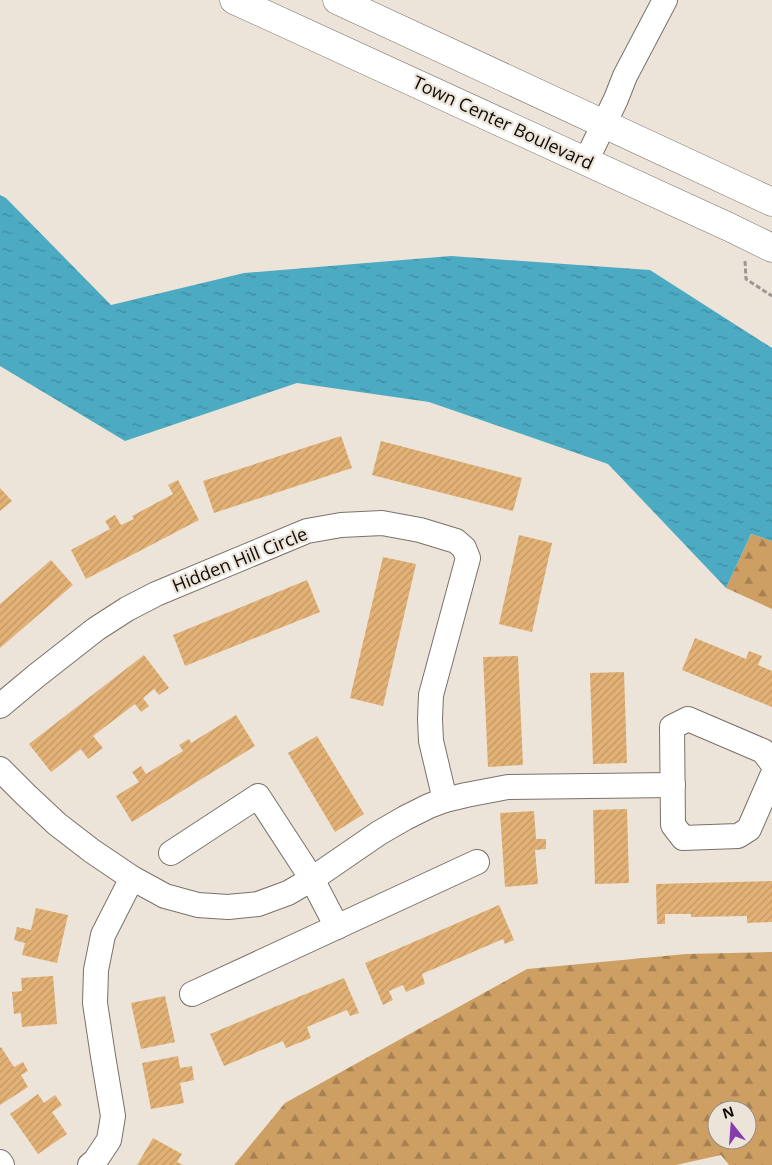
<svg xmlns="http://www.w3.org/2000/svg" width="772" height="1165" viewBox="0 0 772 1165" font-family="'Open Sans',sans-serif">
  <defs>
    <pattern id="forest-firs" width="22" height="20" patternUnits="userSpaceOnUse" patternTransform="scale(1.25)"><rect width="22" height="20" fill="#ce9f63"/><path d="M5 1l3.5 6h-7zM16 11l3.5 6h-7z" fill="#a68050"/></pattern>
    <pattern id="water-ripples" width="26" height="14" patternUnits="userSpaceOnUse" patternTransform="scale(1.25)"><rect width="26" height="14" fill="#4cabc3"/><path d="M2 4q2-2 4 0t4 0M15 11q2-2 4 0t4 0" fill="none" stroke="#3e899c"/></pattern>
    <pattern id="building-hatch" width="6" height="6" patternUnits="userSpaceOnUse" patternTransform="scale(1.25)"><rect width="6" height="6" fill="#e2b175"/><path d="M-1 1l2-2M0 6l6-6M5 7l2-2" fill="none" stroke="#c19764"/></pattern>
  </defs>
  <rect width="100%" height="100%" fill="#ede4d9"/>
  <g fill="url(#forest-firs)" fill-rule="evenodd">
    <path d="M 751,534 L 772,541 L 772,609 L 726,588 Z"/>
    <path d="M 772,952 L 772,1165 L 729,1165 L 721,1155 L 676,1165 L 234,1165 L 285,1103 L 527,969 L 686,954 ZM 717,1110 L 747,1110 L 747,1140 L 717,1140 Z"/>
  </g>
  <path fill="url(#water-ripples)" d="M 0,195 L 6,198 L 111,305 L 244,273 L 451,256 L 650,270 L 772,348 L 772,541 L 751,534 L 726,588 L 608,464 L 429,402 L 297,383 L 125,441 L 0,366 Z"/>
  <g fill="url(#building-hatch)">
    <path d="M 341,436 L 352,468 L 214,513 L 203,481 Z"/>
    <path d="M 381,441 L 522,478 L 513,511 L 372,475 Z"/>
    <path d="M 178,480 L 199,520 L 86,579 L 71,550 L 110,529 L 105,521 L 115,515 L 121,525 L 134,519 L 132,516 L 173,494 L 168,485 Z"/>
    <path d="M 0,488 L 12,501 L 0,511 Z"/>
    <path d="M 519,535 L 552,543 L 532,632 L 499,624 Z"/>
    <path d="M 383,557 L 416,564 L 383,706 L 350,698 Z"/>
    <path d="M 51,560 L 73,585 L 0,648 L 0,604 Z"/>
    <path d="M 307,580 L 320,612 L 185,666 L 173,635 Z"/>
    <path d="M 695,638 L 746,659 L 749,651 L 762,656 L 758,665 L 772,671 L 772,707 L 682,670 Z"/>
    <path d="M 144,655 L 169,688 L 159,695 L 154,689 L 143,698 L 149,706 L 141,712 L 135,704 L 93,736 L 103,748 L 88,759 L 81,749 L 51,772 L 29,744 Z"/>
    <path d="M 518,656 L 523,765 L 488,767 L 483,657 Z"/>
    <path d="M 624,672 L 627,763 L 593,764 L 590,673 Z"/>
    <path d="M 236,715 L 255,746 L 132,822 L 116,796 L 139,782 L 132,772 L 141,766 L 146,774 L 183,751 L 179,745 L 189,739 L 191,743 Z"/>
    <path d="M 317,736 L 364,814 L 335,832 L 288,753 Z"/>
    <path d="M 627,809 L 629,883 L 595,884 L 593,810 Z"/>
    <path d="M 534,811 L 536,839 L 546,839 L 546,849 L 535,850 L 538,884 L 505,887 L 500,813 Z"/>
    <path d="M 772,881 L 772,922 L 747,923 L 747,916 L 691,917 L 691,914 L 665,914 L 665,924 L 657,924 L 656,884 Z"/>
    <path d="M 499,905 L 514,940 L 505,944 L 503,939 L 422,974 L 425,984 L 406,992 L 403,985 L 389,991 L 393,1000 L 383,1005 L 365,963 Z"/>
    <path d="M 36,908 L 68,915 L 57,963 L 22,955 L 25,943 L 14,940 L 17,927 L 31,930 Z"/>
    <path d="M 53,976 L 57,1024 L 22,1027 L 21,1013 L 14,1014 L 12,992 L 22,991 L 21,978 Z"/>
    <path d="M 344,978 L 359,1013 L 350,1016 L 347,1010 L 307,1027 L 311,1038 L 286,1048 L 283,1041 L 224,1066 L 210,1034 Z"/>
    <path d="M 165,996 L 175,1042 L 141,1049 L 131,1003 Z"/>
    <path d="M 1,1047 L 14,1067 L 23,1062 L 28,1071 L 21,1075 L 28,1087 L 0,1105 L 0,1048 Z"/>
    <path d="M 178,1056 L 180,1068 L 192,1066 L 194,1080 L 180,1083 L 184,1103 L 151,1109 L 142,1063 Z"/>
    <path d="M 38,1094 L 44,1103 L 55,1095 L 62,1105 L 52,1112 L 67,1134 L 38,1154 L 10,1114 Z"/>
    <path d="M 153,1138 L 182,1154 L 177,1162 L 183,1165 L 137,1165 Z"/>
  </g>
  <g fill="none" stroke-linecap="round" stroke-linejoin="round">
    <defs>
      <g id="minor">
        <path d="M 586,161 L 616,99 L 625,76 L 665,0"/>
        <path d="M 0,706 L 36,676 L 96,629 L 127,609 L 156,594 L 307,531 L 341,525 L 382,523 L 420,530 L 456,541 L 464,548 L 468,558 L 431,695 L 430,719 L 431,741 L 445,800"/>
        <path d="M 772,763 L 763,751 L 688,719 L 672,727 L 673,825 L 683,838 L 738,836 L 749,829 L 772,776"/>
        <path d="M 0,769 L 26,795 L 57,824 L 92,851 L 132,878 L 165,896 L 198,905 L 228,907 L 258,904 L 288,893 L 312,879 L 379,833 L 405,818 L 429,806 L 445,800 L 466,795 L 508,787 L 673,785"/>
        <path d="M 171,853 L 258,796 L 312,879 L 337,927"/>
        <path d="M 192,994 L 477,862"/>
        <path d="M 0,1162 L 2,1165"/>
        <path d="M 90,1165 L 95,1161 L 109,1140 L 113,1116 L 103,1056 L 95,1003 L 96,970 L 103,935 L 132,878"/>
      </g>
      <g id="tertiary">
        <path d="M 234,0 L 729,227 L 772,248"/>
        <path d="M 337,0 L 772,202"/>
      </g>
    </defs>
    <use href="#minor" stroke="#7a7268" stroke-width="26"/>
    <use href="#tertiary" stroke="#7a7268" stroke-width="29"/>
    <path stroke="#9e978f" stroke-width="3" stroke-dasharray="5 2.5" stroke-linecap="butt" d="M 745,261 L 746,279 L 772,296"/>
    <use href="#minor" stroke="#fff" stroke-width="24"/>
    <use href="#tertiary" stroke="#fff" stroke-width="28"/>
  </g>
  <g text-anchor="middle" stroke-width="4.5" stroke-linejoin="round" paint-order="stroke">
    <g font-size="18" fill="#0e0b08" stroke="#ede4d9">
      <text transform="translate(503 123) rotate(25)" y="6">Town Center Boulevard</text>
      <text transform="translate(240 560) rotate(-22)" y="6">Hidden Hill Circle</text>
    </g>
  </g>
  <g transform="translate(732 1125) rotate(343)"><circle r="24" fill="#ede4d9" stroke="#948d85"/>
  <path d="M0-4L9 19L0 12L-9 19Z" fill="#873cae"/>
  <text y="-8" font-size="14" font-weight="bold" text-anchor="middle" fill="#0e0b08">N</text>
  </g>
</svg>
